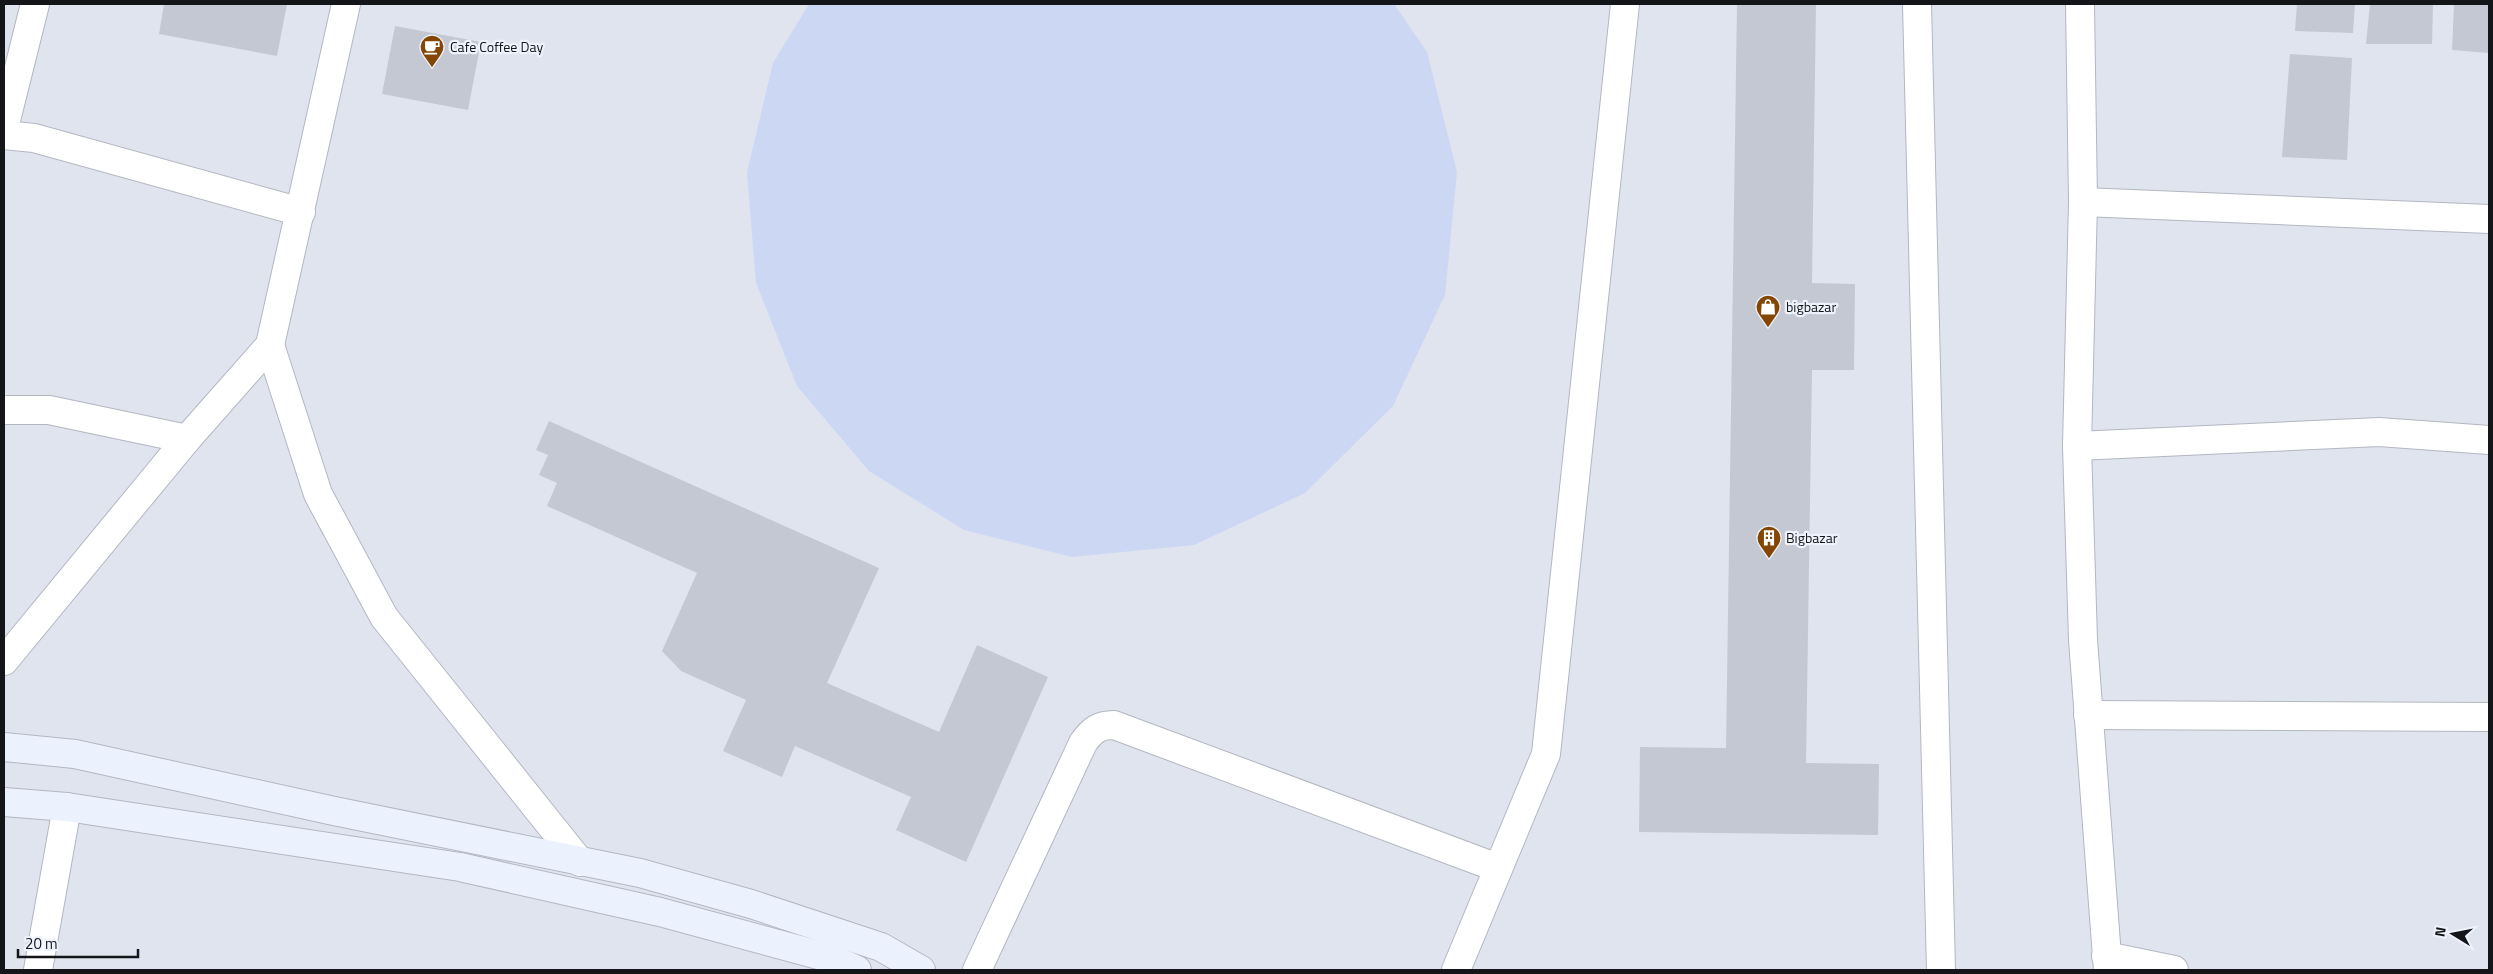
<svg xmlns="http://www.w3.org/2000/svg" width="2493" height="974" viewBox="0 0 2493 974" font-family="'Titillium Web',sans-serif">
  <rect width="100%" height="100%" fill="#e0e4ef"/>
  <path fill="#ccd7f4" d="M 809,4 L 1394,4 L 1427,52 L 1457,172 L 1445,295 L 1393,406 L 1305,493 L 1194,545 L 1072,557 L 964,530 L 869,471 L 797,386 L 756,283 L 747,172 L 773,63 Z"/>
  <g fill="#c4c8d2">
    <path d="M 164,4 L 287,4 L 277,56 L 159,34 Z"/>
    <path d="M 1737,4 L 1816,4 L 1812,283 L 1855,284 L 1854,370 L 1812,370 L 1806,763 L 1879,764 L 1878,835 L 1639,832 L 1640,747 L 1726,748 Z"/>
    <path d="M 2297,4 L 2355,4 L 2353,33 L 2295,31 Z"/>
    <path d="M 2370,4 L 2433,4 L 2432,44 L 2366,44 Z"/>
    <path d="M 2454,4 L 2489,4 L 2489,53 L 2452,50 Z"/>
    <path d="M 395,26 L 481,42 L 468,110 L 382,94 Z"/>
    <path d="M 2290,54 L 2352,58 L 2347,160 L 2282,157 Z"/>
    <path d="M 549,421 L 879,568 L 827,683 L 939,732 L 977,645 L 1048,677 L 966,862 L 896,830 L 911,797 L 795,746 L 782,777 L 723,751 L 746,700 L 681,671 L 662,651 L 697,573 L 547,506 L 557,483 L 539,475 L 548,455 L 536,450 Z"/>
  </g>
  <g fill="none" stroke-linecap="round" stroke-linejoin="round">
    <defs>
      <g id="minor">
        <path d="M 1917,4 L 1941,970"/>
        <path d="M 4,128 L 35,4"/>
        <path d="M 4,135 L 34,138 L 301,212"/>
        <path d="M 2083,202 L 2489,219"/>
        <path d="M 4,410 L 49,410 L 187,439"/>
        <path d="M 2077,446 L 2379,432 L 2489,440"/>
        <path d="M 2088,715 L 2489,717"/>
        <path d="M 2106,956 L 2174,970"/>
        <path d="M 38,970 L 67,807"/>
        <path d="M 977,970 L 1083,743 C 1092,730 1099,725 1114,725 L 1498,868"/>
        <path d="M 1456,970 L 1546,754 L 1625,4"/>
      </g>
      <g id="tertiary">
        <path d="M 2080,4 L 2083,202 L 2077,446 L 2083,640 L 2108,970"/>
        <path d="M 270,345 L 346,4"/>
        <path d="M 4,661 L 187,439 L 270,345 L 318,494 L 384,617 L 580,862"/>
      </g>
      <g id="secondary">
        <path d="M 4,747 L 75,754 L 334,811 L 640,873 L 751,904 L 881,947 L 921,970"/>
        <path d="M 4,802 L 67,807 L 460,867 L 660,912 L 833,959 L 857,970"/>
      </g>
    </defs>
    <use href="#minor" stroke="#b3b7c1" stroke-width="30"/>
    <use href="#tertiary" stroke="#b3b7c1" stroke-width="30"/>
    <use href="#secondary" stroke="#b3b7c1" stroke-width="30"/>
    <use href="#minor" stroke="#fff" stroke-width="28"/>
    <use href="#tertiary" stroke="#fff" stroke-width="28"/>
    <use href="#secondary" stroke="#ecf1fe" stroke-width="28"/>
  </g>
  <defs>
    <symbol id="cafe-pin" viewBox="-11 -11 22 30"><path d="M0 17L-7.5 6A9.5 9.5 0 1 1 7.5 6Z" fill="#834603" stroke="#eef2fc"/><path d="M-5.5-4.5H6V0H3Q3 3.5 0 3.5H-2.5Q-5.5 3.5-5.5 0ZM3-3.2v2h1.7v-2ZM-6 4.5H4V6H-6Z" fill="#fff"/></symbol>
    <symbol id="shop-pin" viewBox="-11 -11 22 30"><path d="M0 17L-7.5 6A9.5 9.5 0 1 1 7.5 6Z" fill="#834603" stroke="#eef2fc"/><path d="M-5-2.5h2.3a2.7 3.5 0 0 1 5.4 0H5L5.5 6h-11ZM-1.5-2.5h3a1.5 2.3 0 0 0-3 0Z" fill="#fff"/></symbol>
    <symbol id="building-pin" viewBox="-11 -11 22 30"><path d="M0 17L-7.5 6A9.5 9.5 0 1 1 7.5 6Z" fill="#834603" stroke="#eef2fc"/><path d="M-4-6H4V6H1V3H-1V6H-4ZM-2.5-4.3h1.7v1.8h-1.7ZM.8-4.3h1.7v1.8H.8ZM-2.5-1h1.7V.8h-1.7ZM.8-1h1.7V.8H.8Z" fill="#fff"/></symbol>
  </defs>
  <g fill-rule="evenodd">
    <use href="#cafe-pin" x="418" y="33" width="28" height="38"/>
    <use href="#shop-pin" x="1754" y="293" width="28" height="38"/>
    <use href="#building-pin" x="1755" y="524" width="28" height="38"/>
  </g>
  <g text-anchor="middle" stroke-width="4.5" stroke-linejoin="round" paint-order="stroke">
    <g font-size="14" fill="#141519" stroke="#eef2fc" text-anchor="start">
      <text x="450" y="52">Cafe Coffee Day</text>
      <text x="1786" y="312">bigbazar</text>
      <text x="1786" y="543">Bigbazar</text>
    </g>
  </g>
  <rect width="2493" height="974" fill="none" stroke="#141519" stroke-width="10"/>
  <g transform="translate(2453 934) rotate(280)" stroke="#eef2fc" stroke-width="4" paint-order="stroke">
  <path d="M0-4L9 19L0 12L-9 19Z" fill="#141519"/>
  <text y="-8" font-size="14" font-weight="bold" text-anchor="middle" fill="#141519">N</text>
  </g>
  <path d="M18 949v8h120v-8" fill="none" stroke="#141519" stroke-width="2.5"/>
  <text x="25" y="949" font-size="15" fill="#141519" stroke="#eef2fc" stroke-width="4" paint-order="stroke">20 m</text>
</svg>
